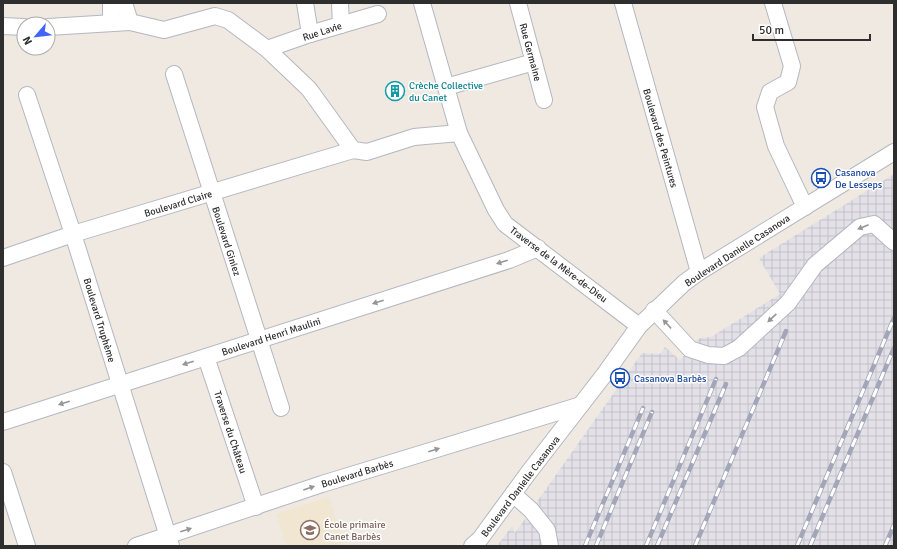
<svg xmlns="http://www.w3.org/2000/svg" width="897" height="549" viewBox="0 0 897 549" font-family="Signika,sans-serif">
  <defs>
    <pattern id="industrial-grid" width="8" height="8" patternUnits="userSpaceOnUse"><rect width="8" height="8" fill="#e3e1e8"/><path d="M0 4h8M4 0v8" fill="none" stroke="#c3c1c7"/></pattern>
  </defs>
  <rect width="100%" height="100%" fill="#efe9e1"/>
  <path fill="url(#industrial-grid)" d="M 894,174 L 894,546 L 497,546 L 512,526 L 515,533 L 642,353 L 660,354 L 665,347 L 680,360 L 700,338 L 711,337 L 780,294 L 759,258 Z"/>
  <path fill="#f0e6d1" d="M 329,497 L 344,546 L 286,546 L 276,514 Z"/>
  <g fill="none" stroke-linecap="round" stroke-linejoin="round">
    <defs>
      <g id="minor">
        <path d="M 111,3 L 111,23"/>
        <path d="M 124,3 L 130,22 L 164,30 L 215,16 L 228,20 L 267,49 L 309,89 L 353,150 L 367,152 L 414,137 L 459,133 L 496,210 L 505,224 L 639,326"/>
        <path d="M 305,3 L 310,34"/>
        <path d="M 340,3 L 341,25"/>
        <path d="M 422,3 L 459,133"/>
        <path d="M 518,3 L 544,100"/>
        <path d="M 623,3 L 699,272"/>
        <path d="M 773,3 L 792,66 L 788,82 L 770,92 L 765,107 L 776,146 L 805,207"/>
        <path d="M 3,26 L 24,27"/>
        <path d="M 48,27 L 130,22"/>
        <path d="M 267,49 L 310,34 L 378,14"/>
        <path d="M 174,74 L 281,408"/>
        <path d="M 446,87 L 534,62"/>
        <path d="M 27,95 L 73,234 L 171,546"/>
        <path d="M 3,258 L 73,234 L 353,150"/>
        <path d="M 654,310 L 690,349 L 708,355 L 724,356 L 739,348 L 788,303 L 815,265 L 860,227 L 874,224 L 894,242"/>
        <path d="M 206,357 L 256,507"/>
        <path d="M 3,422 L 509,260 L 538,248"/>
        <path d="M 3,472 L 27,546"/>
        <path d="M 513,494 L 531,510 L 547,530 L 550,546"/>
        <path d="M 136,546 L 322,484 L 581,405"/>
        <path d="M 472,546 L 480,539 L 529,472 L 604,375 L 639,326 L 684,283 L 699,272 L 894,152"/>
      </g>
    </defs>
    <use href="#minor" stroke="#b4b7c1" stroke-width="18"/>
    <use href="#minor" stroke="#fff" stroke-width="16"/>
    <defs>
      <g id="rail">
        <path d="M 585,546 L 643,408"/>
        <path d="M 596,546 L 652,412"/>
        <path d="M 646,546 L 716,379"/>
        <path d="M 657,546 L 726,384"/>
        <path d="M 695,546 L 786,331"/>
        <path d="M 797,546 L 894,318"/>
        <path d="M 810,546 L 894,348"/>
        <path d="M 885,546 L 894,525"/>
      </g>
    </defs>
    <use href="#rail" stroke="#a3a6b8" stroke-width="4.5"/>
    <use href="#rail" stroke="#fff" stroke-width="3" stroke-dasharray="9" stroke-linecap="butt"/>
  </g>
  <defs><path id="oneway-solid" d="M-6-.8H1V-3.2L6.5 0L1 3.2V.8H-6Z"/></defs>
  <g fill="#969696">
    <use href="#oneway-solid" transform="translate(863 227) rotate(157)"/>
    <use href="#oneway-solid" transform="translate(502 262) rotate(162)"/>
    <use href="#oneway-solid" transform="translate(378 302) rotate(162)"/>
    <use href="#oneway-solid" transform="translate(772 318) rotate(137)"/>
    <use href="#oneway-solid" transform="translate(667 324) rotate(-133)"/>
    <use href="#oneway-solid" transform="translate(188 363) rotate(162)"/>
    <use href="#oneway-solid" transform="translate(64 403) rotate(162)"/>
    <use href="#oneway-solid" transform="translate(434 450) rotate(-17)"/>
    <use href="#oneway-solid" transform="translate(309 488) rotate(-19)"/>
    <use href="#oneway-solid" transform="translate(186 530) rotate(-18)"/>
  </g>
  <defs>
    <symbol id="building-ring" viewBox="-11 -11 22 22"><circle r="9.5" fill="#fff" stroke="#0f9aa8" stroke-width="1.5"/><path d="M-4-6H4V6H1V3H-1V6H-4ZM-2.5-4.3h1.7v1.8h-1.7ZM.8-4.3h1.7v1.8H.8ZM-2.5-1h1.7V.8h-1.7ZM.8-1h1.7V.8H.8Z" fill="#0f9aa8"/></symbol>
    <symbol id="bus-ring" viewBox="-11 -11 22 22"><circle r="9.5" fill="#fff" stroke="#1a4fb4" stroke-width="1.5"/><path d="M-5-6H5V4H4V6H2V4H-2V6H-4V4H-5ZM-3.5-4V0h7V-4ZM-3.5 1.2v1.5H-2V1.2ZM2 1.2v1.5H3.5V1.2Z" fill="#1a4fb4"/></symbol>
    <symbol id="school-ring" viewBox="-11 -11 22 22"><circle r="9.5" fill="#fff" stroke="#8d6e63" stroke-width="1.5"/><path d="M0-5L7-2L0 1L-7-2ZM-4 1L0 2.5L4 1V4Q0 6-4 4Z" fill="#8d6e63"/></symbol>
  </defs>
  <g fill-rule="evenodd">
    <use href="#building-ring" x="384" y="80" width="22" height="22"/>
    <use href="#bus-ring" x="810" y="167" width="22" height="22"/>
    <use href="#bus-ring" x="609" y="367" width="22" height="22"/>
    <use href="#school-ring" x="299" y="519" width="22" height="22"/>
  </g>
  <g text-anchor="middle" stroke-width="3" stroke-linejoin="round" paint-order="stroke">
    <g font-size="10" fill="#2e2e2e" stroke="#fff">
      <text transform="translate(322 31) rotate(-18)" y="4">Rue Lavie</text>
      <text transform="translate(531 52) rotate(75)" y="4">Rue Germaine</text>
      <text transform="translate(661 138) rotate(74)" y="4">Boulevard des Peintures</text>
      <text transform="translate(178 203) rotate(-17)" y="4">Boulevard Claire</text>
      <text transform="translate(227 241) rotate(72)" y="4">Boulevard Giniez</text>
      <text transform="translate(737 250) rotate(-33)" y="4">Boulevard Danielle Casanova</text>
      <text transform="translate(559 264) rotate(37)" y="4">Traverse de la Mère-de-Dieu</text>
      <text transform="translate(100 320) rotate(73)" y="4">Boulevard Truphème</text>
      <text transform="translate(271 336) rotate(-18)" y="4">Boulevard Henri Maulini</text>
      <text transform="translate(231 432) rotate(72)" y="4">Traverse du Château</text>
      <text transform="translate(357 473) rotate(-17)" y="4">Boulevard Barbès</text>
      <text transform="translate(520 486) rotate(-53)" y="4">Boulevard Danielle Casanova</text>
    </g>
    <g font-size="10" fill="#0d838f" stroke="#fff" text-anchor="start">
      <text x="409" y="89">Crèche Collective<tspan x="409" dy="12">du Canet</tspan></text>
    </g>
    <g font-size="10" fill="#164399" stroke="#fff" text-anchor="start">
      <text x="835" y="176">Casanova<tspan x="835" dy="12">De Lesseps</tspan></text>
      <text x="634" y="382">Casanova Barbès</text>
    </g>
    <g font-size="10" fill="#785e54" stroke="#fff" text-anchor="start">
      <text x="324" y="528">École primaire<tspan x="324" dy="12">Canet Barbès</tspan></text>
    </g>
  </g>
  <rect width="897" height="549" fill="none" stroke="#2e2e2e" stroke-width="8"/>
  <g transform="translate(36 36) rotate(242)"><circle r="19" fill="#ffffff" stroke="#ababab"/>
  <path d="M0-3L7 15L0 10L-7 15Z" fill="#4264fb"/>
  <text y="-6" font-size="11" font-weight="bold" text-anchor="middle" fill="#2e2e2e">N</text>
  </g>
  <path d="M753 34v6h117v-6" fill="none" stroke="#2e2e2e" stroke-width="2"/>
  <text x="759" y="34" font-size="12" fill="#2e2e2e" stroke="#ffffff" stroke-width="3" paint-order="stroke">50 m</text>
</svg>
